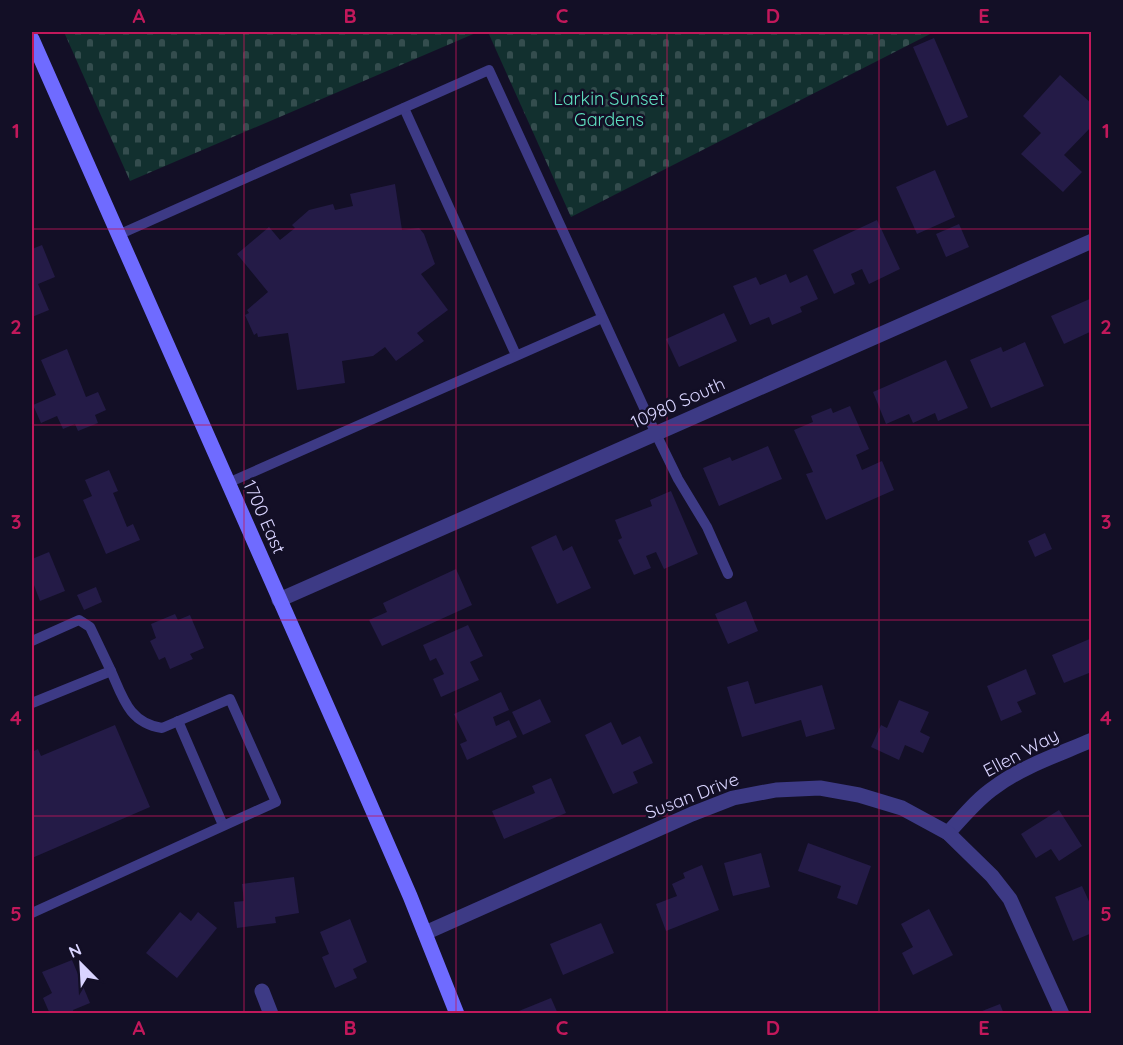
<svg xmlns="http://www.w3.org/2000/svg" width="1123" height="1045" viewBox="0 0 1123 1045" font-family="Quicksand,sans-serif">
  <defs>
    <pattern id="cemetery-stones" width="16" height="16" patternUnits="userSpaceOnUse" patternTransform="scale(1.5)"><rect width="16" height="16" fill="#12302f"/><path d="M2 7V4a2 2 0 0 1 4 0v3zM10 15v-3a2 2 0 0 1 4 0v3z" fill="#344d4e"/></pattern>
  </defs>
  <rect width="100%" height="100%" fill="#130f26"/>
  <g fill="url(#cemetery-stones)">
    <path d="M 64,32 L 478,32 L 130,181 Z"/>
    <path d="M 488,32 L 934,32 L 571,217 Z"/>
  </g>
  <g fill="#241b47">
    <path d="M 934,38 L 968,117 L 947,126 L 913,47 Z"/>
    <path d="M 1060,75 L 1092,104 L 1092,126 L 1064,155 L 1082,172 L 1063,192 L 1021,154 L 1041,133 L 1023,116 Z"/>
    <path d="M 935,170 L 955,217 L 917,234 L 896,187 Z"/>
    <path d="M 395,184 L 402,230 L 419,228 L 424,234 L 435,264 L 421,274 L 448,310 L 417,333 L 424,341 L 396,361 L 385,347 L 373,356 L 342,361 L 345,383 L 297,390 L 288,333 L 258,337 L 257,333 L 254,335 L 245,315 L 249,313 L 247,310 L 268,292 L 237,254 L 269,227 L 280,240 L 295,228 L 292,225 L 309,210 L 333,204 L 335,210 L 353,206 L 350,194 Z"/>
    <path d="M 877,220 L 900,269 L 869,284 L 862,269 L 851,274 L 855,284 L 834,294 L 813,250 Z"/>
    <path d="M 959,224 L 969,247 L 946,257 L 936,234 Z"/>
    <path d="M 42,245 L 55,277 L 38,284 L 49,310 L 32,317 L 32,249 Z"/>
    <path d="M 786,274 L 790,283 L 807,275 L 818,299 L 800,307 L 802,312 L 772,325 L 769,317 L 750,325 L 733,286 L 756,277 L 760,285 Z"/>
    <path d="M 1092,298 L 1092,331 L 1064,344 L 1051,316 Z"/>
    <path d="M 724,313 L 737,341 L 679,367 L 666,339 Z"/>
    <path d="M 1025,342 L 1044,386 L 991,408 L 970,360 L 1001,347 L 1003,352 Z"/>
    <path d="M 67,349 L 86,397 L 98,392 L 106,410 L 95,415 L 98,423 L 78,431 L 75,424 L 63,429 L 57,416 L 41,423 L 33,405 L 56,395 L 41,360 Z"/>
    <path d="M 946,360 L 968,408 L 938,421 L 935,413 L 913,423 L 909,414 L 886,424 L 873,392 Z"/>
    <path d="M 850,406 L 869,449 L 856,455 L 862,470 L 882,461 L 894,490 L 826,520 L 806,474 L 813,472 L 794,430 L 813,422 L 811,416 L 831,408 L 833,413 Z"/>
    <path d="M 768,446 L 782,479 L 719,506 L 703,468 L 730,457 L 732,461 Z"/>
    <path d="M 109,470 L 118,491 L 113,493 L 127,527 L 133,524 L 140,540 L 106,554 L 83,500 L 92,496 L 85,480 Z"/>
    <path d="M 671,491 L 698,554 L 664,569 L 656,552 L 646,556 L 651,568 L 634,575 L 618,540 L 622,538 L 615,520 L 652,506 L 650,500 Z"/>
    <path d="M 1045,533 L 1052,549 L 1035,557 L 1028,541 Z"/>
    <path d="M 556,535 L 563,551 L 572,546 L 591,588 L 557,604 L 531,547 Z"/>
    <path d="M 49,552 L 65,591 L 40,601 L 32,580 L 32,559 Z"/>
    <path d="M 456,569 L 472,605 L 382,646 L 369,620 L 387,612 L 383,603 Z"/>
    <path d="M 96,587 L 102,602 L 84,610 L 77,595 Z"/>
    <path d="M 746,601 L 758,631 L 728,644 L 715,614 Z"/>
    <path d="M 175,614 L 178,620 L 190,615 L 204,648 L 190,654 L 193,659 L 170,669 L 165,657 L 159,660 L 150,641 L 156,638 L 151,624 Z"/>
    <path d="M 468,625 L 483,656 L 470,662 L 479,680 L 441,697 L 433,679 L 444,674 L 436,658 L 430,661 L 423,645 Z"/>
    <path d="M 1092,638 L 1092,680 L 1089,673 L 1064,683 L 1052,655 Z"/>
    <path d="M 1026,669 L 1036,694 L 1017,702 L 1022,712 L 1001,721 L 987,686 Z"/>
    <path d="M 748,681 L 755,704 L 822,685 L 835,729 L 806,737 L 801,720 L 742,737 L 727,687 Z"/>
    <path d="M 501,692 L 509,710 L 493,717 L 496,726 L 509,720 L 517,737 L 467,760 L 460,744 L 467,741 L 454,714 Z"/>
    <path d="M 540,699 L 551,722 L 523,735 L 512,712 Z"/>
    <path d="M 899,700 L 929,712 L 920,732 L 930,737 L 923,753 L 905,745 L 899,760 L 871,747 L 881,725 L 887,728 Z"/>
    <path d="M 611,722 L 622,745 L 640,736 L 653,763 L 633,772 L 638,783 L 613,794 L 585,735 Z"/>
    <path d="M 115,725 L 150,807 L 32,858 L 32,752 L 38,749 L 41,756 Z"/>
    <path d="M 551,778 L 566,813 L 504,839 L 492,811 L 535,793 L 532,786 Z"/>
    <path d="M 1059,810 L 1082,846 L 1059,861 L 1051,849 L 1036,858 L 1021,834 Z"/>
    <path d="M 808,843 L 871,866 L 857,905 L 837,898 L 841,886 L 798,871 Z"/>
    <path d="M 761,853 L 770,887 L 733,896 L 724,863 Z"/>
    <path d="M 702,865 L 719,910 L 666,931 L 656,904 L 677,896 L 672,884 L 685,878 L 683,873 Z"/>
    <path d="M 294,877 L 299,913 L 275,917 L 276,923 L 237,928 L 234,902 L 244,901 L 242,884 Z"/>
    <path d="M 1082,886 L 1092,908 L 1092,933 L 1073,941 L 1055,897 Z"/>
    <path d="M 929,909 L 953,955 L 913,975 L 902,953 L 913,947 L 901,924 Z"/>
    <path d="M 180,912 L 191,921 L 198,912 L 217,928 L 177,978 L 146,953 Z"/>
    <path d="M 350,919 L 367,962 L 353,969 L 357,978 L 335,988 L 322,957 L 329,954 L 320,932 Z"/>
    <path d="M 601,923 L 614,953 L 563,975 L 550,944 Z"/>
    <path d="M 72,960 L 90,1003 L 73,1010 L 74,1014 L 50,1014 L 43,998 L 52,993 L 42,972 Z"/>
    <path d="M 551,998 L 558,1014 L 514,1014 L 514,1013 Z"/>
    <path d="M 1000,1004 L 1004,1014 L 977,1014 L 977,1013 Z"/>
  </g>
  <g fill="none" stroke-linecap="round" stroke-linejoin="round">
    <g stroke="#3d3a85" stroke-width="10">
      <path d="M 404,108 L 516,355"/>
      <path d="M 118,235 L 489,70 L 656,434 L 678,479 L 707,527 L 728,574"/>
      <path d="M 228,483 L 602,318"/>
      <path d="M 32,641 L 79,620 L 90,627 L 111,671 L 32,703"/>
      <path d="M 178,721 L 223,825"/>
      <path d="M 32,913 L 276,802 L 230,699 L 162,728 C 129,723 123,698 111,671"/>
    </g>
    <g stroke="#3d3a85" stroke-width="15">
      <path d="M 279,600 L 1092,241"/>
      <path d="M 948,833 C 963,817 977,799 995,787 C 1023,766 1060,754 1092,740"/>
      <path d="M 425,933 L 692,814 L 733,798 L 776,790 L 820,788 L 859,795 L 902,808 L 948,833 L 992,876 L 1010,899 L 1062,1014"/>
      <path d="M 262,991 L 271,1014"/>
    </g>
    <path stroke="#6f6bff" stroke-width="15" d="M 32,39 L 349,756 L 410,896 L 457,1014"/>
  </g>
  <path fill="none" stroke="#c2185b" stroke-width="1.5" stroke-opacity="0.55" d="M 244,32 L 244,1014M 456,32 L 456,1014M 667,32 L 667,1014M 879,32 L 879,1014M 32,229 L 1092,229M 32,425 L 1092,425M 32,620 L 1092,620M 32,816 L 1092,816"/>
  <g text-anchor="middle" stroke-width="5" stroke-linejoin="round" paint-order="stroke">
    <g font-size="18" fill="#5fe0c0" stroke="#130f26">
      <text x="609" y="105">Larkin Sunset<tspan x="609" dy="21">Gardens</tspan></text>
    </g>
    <g font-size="18" fill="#d9d4ff" stroke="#130f26">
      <text transform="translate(678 403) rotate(-24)" y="6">10980 South</text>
      <text transform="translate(264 517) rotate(66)" y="6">1700 East</text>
      <text transform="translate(1021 753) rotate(-28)" y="6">Ellen Way</text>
      <text transform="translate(692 796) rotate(-21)" y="6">Susan Drive</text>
    </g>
  </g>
  <rect width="1123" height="1045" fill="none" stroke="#130f26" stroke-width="66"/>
  <g transform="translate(81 964) rotate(336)" stroke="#130f26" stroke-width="4.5" paint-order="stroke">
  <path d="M0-4.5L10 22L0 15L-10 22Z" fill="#d9d4ff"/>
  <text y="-9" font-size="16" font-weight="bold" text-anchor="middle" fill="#d9d4ff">N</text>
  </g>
  <rect x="33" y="33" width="1057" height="979" fill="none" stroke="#c2185b" stroke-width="2"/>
  <g font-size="20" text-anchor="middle" font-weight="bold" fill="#c2185b">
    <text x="139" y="23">A</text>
    <text x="350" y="23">B</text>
    <text x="562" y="23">C</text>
    <text x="773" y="23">D</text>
    <text x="984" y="23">E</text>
    <text x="16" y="138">1</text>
    <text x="1106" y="138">1</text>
    <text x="16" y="334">2</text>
    <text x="1106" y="334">2</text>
    <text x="16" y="529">3</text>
    <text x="1106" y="529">3</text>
    <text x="16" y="725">4</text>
    <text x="1106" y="725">4</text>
    <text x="16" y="921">5</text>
    <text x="1106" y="921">5</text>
    <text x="139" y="1035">A</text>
    <text x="350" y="1035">B</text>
    <text x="562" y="1035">C</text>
    <text x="773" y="1035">D</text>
    <text x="984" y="1035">E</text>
  </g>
</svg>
